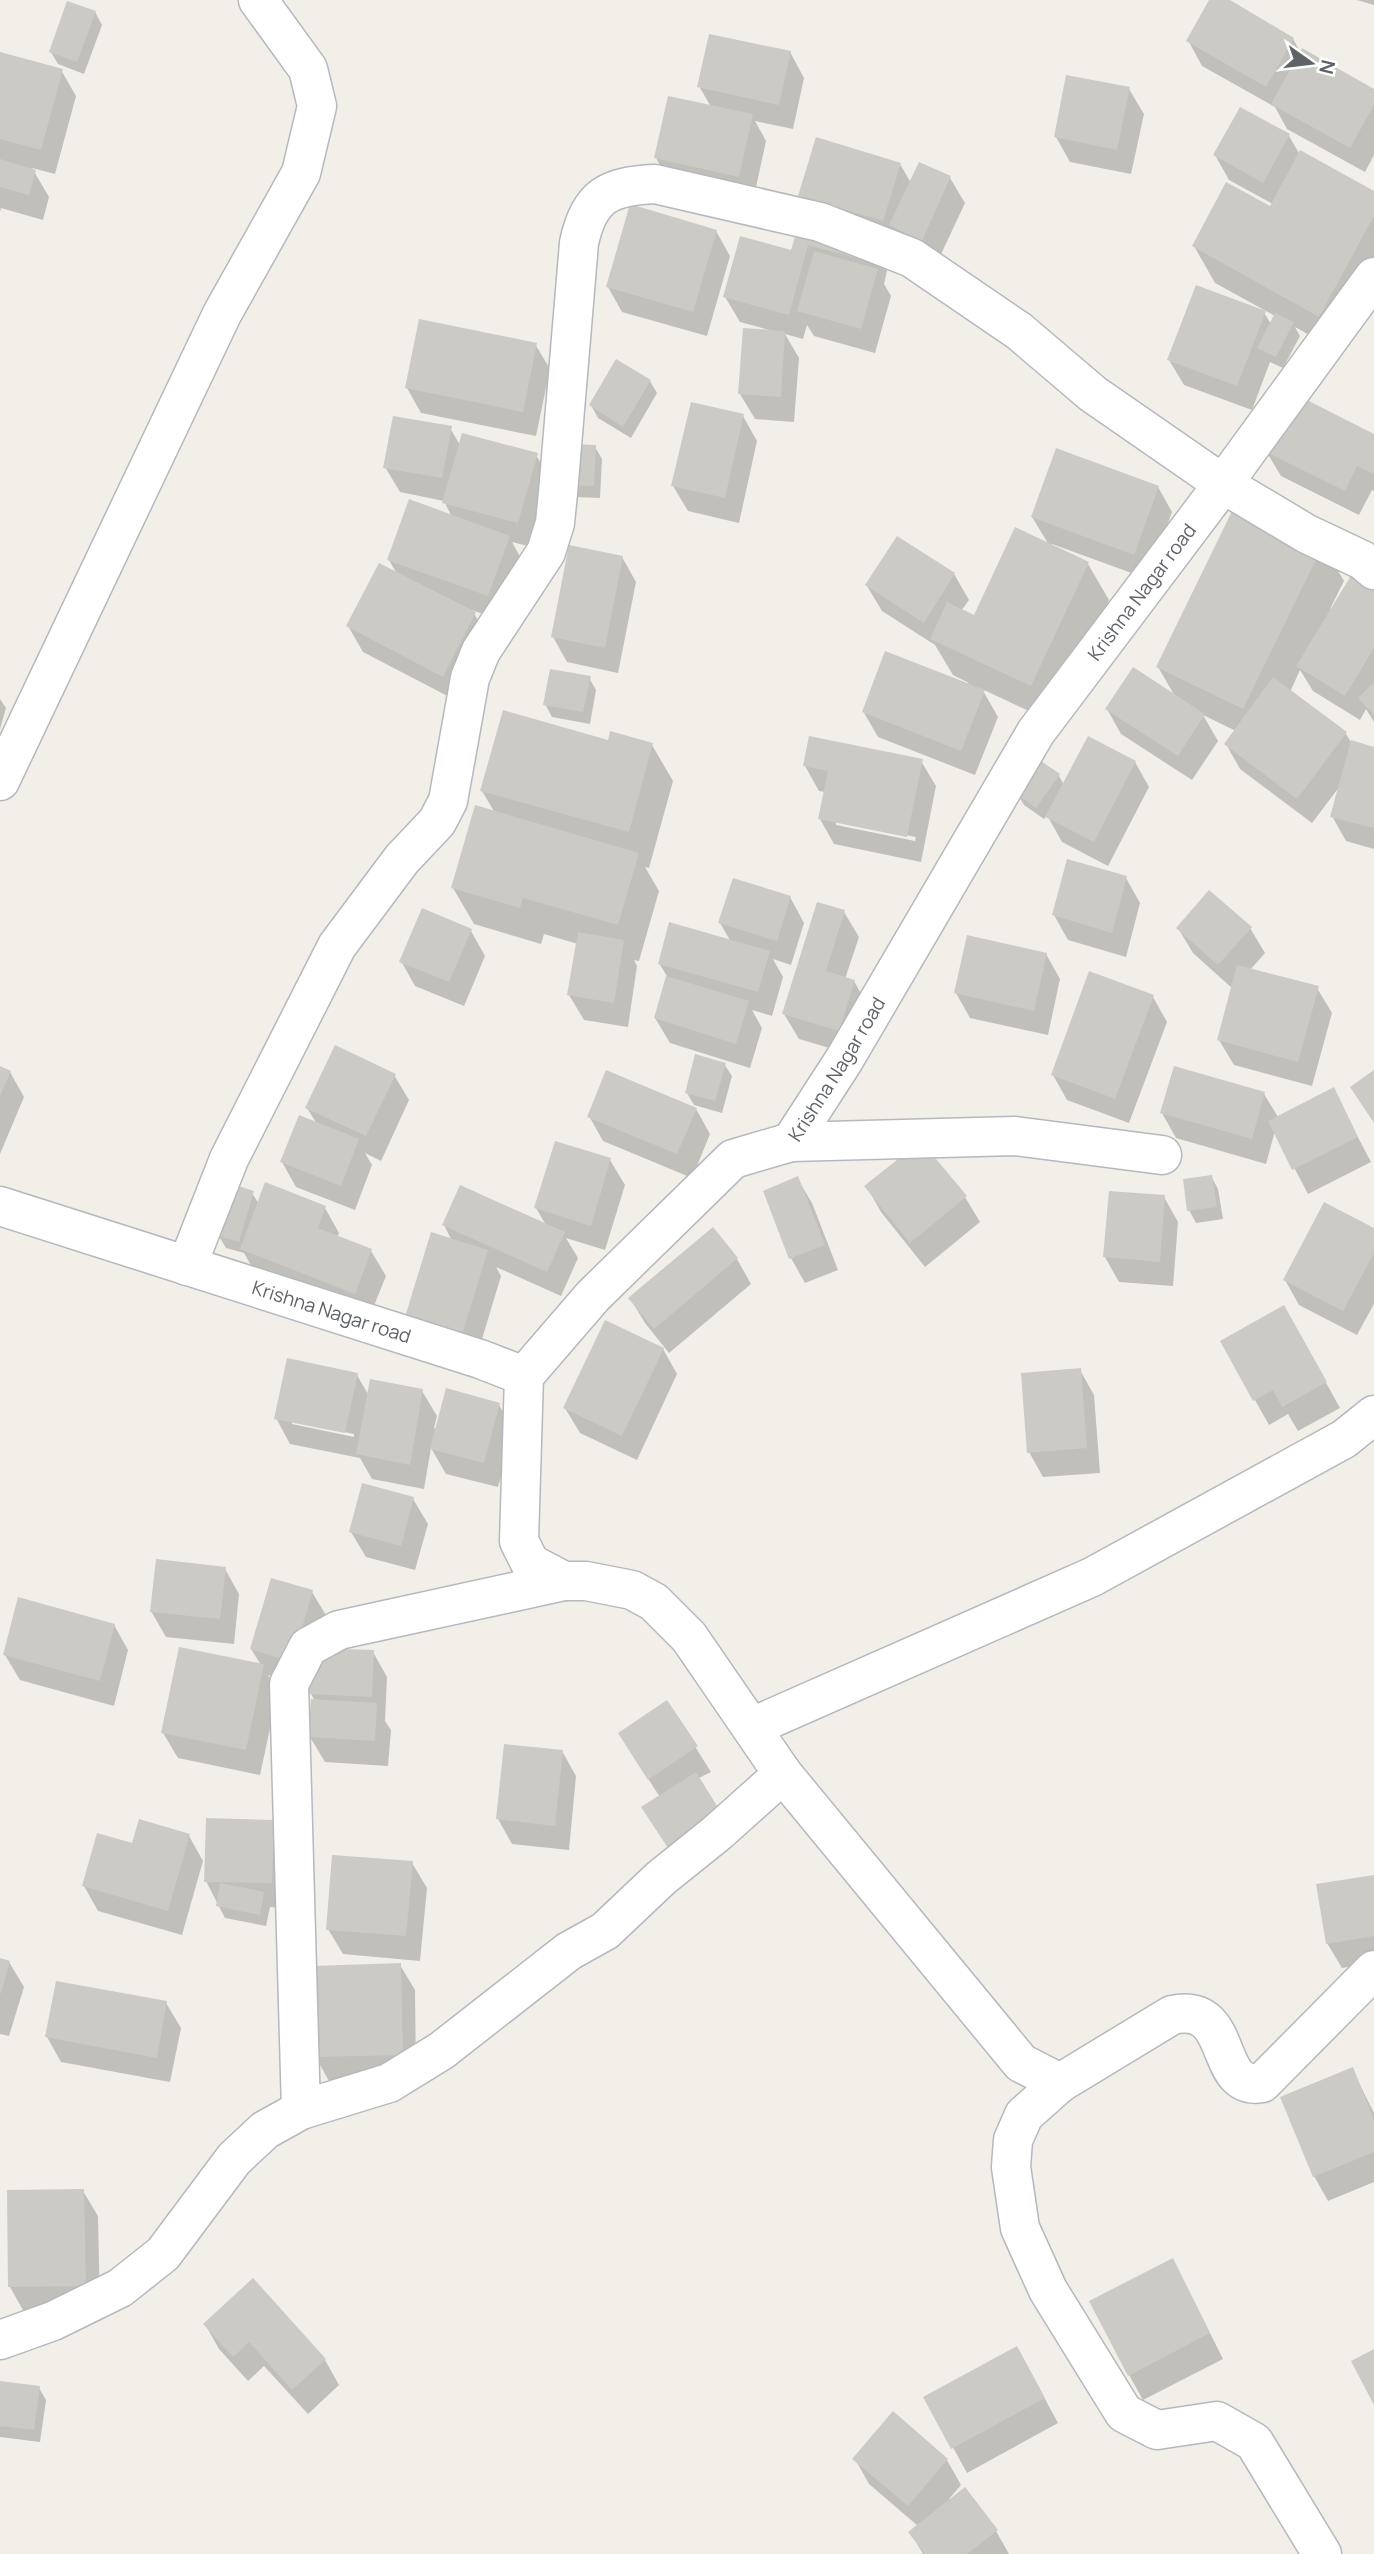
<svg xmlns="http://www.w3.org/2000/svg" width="1374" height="2554" viewBox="0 0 1374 2554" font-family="Manrope,sans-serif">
  <rect width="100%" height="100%" fill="#f1efe8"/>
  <g fill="#0003" fill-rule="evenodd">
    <path d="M 1212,0 L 1227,0 L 1293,39 L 1301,53 L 1374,91 L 1374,155 L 1365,172 L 1287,129 L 1275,107 L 1202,66 L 1188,40 Z"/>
    <path d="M 1357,0 L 1374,0 L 1374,5 Z"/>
    <path d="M 95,12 L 102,25 L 84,74 L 58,64 L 51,52 Z"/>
    <path d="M 790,52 L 804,78 L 793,129 L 755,121 L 766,141 L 753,201 L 670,183 L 656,158 L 711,107 L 699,86 Z"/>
    <path d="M 0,54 L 61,70 L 76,96 L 55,174 L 32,168 L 49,197 L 43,220 L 1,208 L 0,212 Z"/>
    <path d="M 1129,89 L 1144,114 L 1131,174 L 1070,162 L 1056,137 Z"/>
    <path d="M 1289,136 L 1300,155 L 1374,193 L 1374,291 L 1340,352 L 1295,327 L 1300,336 L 1283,368 L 1270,362 L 1252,410 L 1184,385 L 1169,360 L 1263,311 L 1271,324 L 1275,316 L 1215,283 L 1194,246 L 1271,208 L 1273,204 L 1229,180 L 1215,155 Z"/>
    <path d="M 900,164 L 911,183 L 950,178 L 965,203 L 936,265 L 815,221 L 800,196 Z"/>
    <path d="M 800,225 L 873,246 L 887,271 L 884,284 L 891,296 L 875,353 L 814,336 L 807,325 L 803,339 L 785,334 L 799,358 L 794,422 L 755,419 L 740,394 L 769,330 L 740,322 L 725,297 L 792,252 Z"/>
    <path d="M 716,231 L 730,256 L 707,336 L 622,312 L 608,287 Z"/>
    <path d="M 535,344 L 550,369 L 536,436 L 421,413 L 407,388 Z"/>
    <path d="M 650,381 L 657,393 L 631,438 L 598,418 L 591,405 Z"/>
    <path d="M 743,416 L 757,441 L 739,523 L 688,511 L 673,486 Z"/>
    <path d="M 450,428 L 460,445 L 536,455 L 551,480 L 532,547 L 512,542 L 523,562 L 503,621 L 472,610 L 489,639 L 457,701 L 363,652 L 348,626 L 397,574 L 389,560 L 452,517 L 444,501 L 400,492 L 385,467 Z"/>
    <path d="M 1374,436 L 1374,491 L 1372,490 L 1359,515 L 1281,476 L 1266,451 Z"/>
    <path d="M 595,447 L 602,459 L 600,498 L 575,497 L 568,484 Z"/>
    <path d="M 1158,487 L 1172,512 L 1148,579 L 1052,544 L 1051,546 L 1088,564 L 1109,600 L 1052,722 L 982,689 L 998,717 L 975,775 L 878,737 L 863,711 L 969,683 L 953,675 L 935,645 L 882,611 L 867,586 L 897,538 L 954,574 L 969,600 L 961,611 L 974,617 L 1049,545 L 1032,517 Z"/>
    <path d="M 1322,544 L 1344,581 L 1330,609 L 1374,590 L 1374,722 L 1366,709 L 1360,720 L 1313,691 L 1300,670 L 1290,692 L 1346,734 L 1351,742 L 1374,749 L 1374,849 L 1346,841 L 1332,816 L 1340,786 L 1312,823 L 1240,769 L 1226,744 L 1236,731 L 1203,715 L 1218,741 L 1192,780 L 1121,734 L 1107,709 L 1176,698 L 1158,667 Z"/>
    <path d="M 622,557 L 636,582 L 618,673 L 567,662 L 553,637 Z"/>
    <path d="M 589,678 L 596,690 L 590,724 L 552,717 L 545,704 Z"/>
    <path d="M 0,699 L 6,708 L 0,729 Z"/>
    <path d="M 609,742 L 652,745 L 673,781 L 649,868 L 645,867 L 659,891 L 639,961 L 634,960 L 637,966 L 628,1027 L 584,1020 L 569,995 L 578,944 L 544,934 L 541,944 L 474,924 L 453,888 L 495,813 L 482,791 Z"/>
    <path d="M 921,761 L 936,786 L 921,862 L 834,844 L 820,819 L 825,792 L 819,791 L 805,766 ZM 836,821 L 916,837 L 915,841 L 836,825 Z"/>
    <path d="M 1135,762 L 1149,787 L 1108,866 L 1062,842 L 1047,815 L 1044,819 L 1024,805 L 1017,793 L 1059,776 L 1064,785 Z"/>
    <path d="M 1126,878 L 1140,903 L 1126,957 L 1068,940 L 1054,915 Z"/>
    <path d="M 790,897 L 804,923 L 791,965 L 773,959 L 783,977 L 772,1016 L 752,1010 L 762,1028 L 750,1068 L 670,1043 L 655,1018 L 668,978 L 659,963 L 731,942 L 720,923 Z"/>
    <path d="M 844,912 L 859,937 L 845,979 L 854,981 L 868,1006 L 853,1055 L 799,1039 L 784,1014 Z"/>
    <path d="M 1178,928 L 1250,928 L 1265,953 L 1250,970 L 1317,988 L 1332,1013 L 1312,1086 L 1234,1065 L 1219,1040 L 1233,989 L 1193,953 Z"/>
    <path d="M 471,931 L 485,956 L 464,1006 L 415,986 L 401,961 Z"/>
    <path d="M 1046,954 L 1060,979 L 1048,1035 L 970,1018 L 956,993 Z"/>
    <path d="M 1153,997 L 1167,1022 L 1129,1123 L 1067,1100 L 1053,1075 Z"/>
    <path d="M 724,1064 L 732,1076 L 722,1113 L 694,1105 L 687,1093 Z"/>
    <path d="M 0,1068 L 10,1072 L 24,1097 L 0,1154 Z"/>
    <path d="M 394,1075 L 409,1100 L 381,1161 L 365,1153 L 372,1165 L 355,1210 L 296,1187 L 282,1162 L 317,1124 L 307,1108 Z"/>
    <path d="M 1333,1090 L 1371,1162 L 1308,1194 L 1275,1131 L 1266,1164 L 1176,1138 L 1162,1113 L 1264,1094 L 1278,1117 Z"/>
    <path d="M 696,1109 L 710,1134 L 692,1178 L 603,1141 L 589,1116 Z"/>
    <path d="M 610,1160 L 625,1185 L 605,1250 L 566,1238 L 578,1258 L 561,1296 L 496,1267 L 501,1276 L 476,1359 L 421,1342 L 452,1241 L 444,1225 L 546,1225 L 536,1208 Z"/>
    <path d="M 1211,1176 L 1218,1189 L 1223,1219 L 1196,1223 L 1189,1210 Z"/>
    <path d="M 797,1178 L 812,1203 L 838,1270 L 805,1283 L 791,1258 Z"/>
    <path d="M 867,1187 L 965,1197 L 980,1222 L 925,1267 L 881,1212 Z"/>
    <path d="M 252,1193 L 259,1204 L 325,1208 L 339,1233 L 337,1237 L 371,1251 L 386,1276 L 369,1318 L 256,1274 L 244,1253 L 226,1248 L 219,1236 Z"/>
    <path d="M 1164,1197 L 1178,1222 L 1173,1286 L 1119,1282 L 1105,1257 Z"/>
    <path d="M 1374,1230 L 1374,1304 L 1357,1335 L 1299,1305 L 1285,1280 Z"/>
    <path d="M 737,1259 L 751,1284 L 669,1353 L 645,1323 L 630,1298 Z"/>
    <path d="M 1298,1332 L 1340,1408 L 1298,1431 L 1288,1414 L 1269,1425 L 1222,1341 Z"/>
    <path d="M 663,1349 L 677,1374 L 637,1460 L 580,1433 L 565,1408 Z"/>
    <path d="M 1080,1370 L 1094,1395 L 1100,1473 L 1043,1477 L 1029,1452 Z"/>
    <path d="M 357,1375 L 369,1396 L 422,1391 L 437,1416 L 434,1428 L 437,1429 L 499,1405 L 514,1430 L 498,1487 L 446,1474 L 431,1448 L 424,1489 L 372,1479 L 360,1458 L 290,1444 L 276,1418 ZM 292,1421 L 354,1434 L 354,1437 L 292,1424 Z"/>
    <path d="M 413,1499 L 428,1524 L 415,1570 L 366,1557 L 351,1532 Z"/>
    <path d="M 225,1569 L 239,1594 L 234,1644 L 166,1637 L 151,1611 Z"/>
    <path d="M 312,1592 L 327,1617 L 317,1650 L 373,1652 L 387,1677 L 385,1721 L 391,1730 L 388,1766 L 325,1762 L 310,1737 L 315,1701 L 311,1694 L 312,1670 L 306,1686 L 268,1675 L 278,1691 L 260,1775 L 178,1758 L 163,1733 L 261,1665 L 251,1649 Z"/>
    <path d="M 114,1625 L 128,1650 L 114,1706 L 20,1680 L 5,1655 Z"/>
    <path d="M 667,1702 L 711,1772 L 660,1797 L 635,1759 Z"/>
    <path d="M 562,1751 L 576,1776 L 569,1850 L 512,1844 L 498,1819 Z"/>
    <path d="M 273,1821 L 287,1846 L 286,1908 L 270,1907 L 266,1926 L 225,1918 L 206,1881 Z"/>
    <path d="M 189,1836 L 203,1861 L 182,1935 L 98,1911 L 84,1886 L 134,1845 Z"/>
    <path d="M 412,1863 L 427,1888 L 420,1961 L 343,1954 L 328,1929 Z"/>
    <path d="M 1374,1877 L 1374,1963 L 1342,1968 L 1327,1943 Z"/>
    <path d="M 0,1959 L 9,1962 L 24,1987 L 9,2036 L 0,2034 Z"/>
    <path d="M 400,1965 L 415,1990 L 416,2079 L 329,2081 L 315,2056 Z"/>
    <path d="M 166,2003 L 181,2028 L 170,2082 L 61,2062 L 47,2037 Z"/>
    <path d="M 1352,2069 L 1374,2113 L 1374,2182 L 1328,2201 L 1314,2176 Z"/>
    <path d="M 83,2191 L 98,2216 L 100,2310 L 24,2312 L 10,2287 L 9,2192 Z"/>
    <path d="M 253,2280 L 325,2360 L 339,2385 L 308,2414 L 264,2366 L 248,2381 L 219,2349 L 205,2324 Z"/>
    <path d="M 1186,2285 L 1223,2359 L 1143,2400 L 1129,2375 Z"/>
    <path d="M 1031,2373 L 1058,2423 L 967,2473 L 926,2398 Z"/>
    <path d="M 0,2383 L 39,2388 L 46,2400 L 40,2442 L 0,2437 Z"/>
    <path d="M 855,2459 L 947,2460 L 961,2485 L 949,2499 L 996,2531 L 1009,2554 L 923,2554 L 910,2532 L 918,2526 L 869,2484 Z"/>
  </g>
  <g fill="#cccac5">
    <path d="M 1209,0 L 1230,0 L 1294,38 L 1266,87 L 1186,41 Z"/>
    <path d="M 67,1 L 96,11 L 77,62 L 49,52 Z"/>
    <path d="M 709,34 L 791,51 L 779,105 L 697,87 Z"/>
    <path d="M 1302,48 L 1374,89 L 1374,105 L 1350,148 L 1271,104 Z"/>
    <path d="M 0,52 L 63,69 L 41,150 L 0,139 Z"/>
    <path d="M 1066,75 L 1130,87 L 1117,150 L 1054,137 Z"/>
    <path d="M 668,96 L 753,114 L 739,177 L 654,158 Z"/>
    <path d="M 1240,107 L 1290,134 L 1263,183 L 1213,155 Z"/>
    <path d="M 816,137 L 901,163 L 883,221 L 798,196 Z"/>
    <path d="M 1300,150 L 1374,191 L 1374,216 L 1319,317 L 1192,246 L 1226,182 L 1270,206 Z"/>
    <path d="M 0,159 L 36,170 L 29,195 L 0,187 Z"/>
    <path d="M 919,162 L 951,176 L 922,241 L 889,225 Z"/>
    <path d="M 630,204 L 717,230 L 693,312 L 606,287 Z"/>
    <path d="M 799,223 L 874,244 L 870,262 L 808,245 L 789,315 L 723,297 L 740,236 L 791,250 Z"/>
    <path d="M 814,251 L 878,269 L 861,329 L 797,311 Z"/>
    <path d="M 1196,285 L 1266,311 L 1237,386 L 1167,360 Z"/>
    <path d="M 1275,313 L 1294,322 L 1276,357 L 1257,348 Z"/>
    <path d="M 419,319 L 537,343 L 523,412 L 405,388 Z"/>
    <path d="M 743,328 L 785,331 L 781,397 L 738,394 Z"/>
    <path d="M 616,359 L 651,380 L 623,427 L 589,405 Z"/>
    <path d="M 1293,393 L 1374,434 L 1374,474 L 1357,466 L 1345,491 L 1264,451 Z"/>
    <path d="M 691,402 L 744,414 L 725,498 L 671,486 Z"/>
    <path d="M 393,416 L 452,426 L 442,478 L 383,468 Z"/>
    <path d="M 462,433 L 538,453 L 518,523 L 442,503 Z"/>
    <path d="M 568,444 L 596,445 L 594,486 L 566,485 Z"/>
    <path d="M 1056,448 L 1159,486 L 1134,555 L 1031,517 Z"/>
    <path d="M 409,499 L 510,536 L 488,596 L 387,560 Z"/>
    <path d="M 1237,501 L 1324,543 L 1243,709 L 1156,667 Z"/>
    <path d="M 1015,527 L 1089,562 L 1031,686 L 930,639 L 947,602 L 974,615 Z"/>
    <path d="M 897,536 L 955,573 L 924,623 L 865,585 Z"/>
    <path d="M 569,545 L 623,556 L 605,648 L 551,637 Z"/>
    <path d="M 379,563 L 476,612 L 443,677 L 346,626 Z"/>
    <path d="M 1352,574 L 1374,588 L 1374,648 L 1345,696 L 1296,666 Z"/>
    <path d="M 885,651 L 985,690 L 961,751 L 862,712 Z"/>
    <path d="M 1133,667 L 1205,714 L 1178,756 L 1105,709 Z"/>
    <path d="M 550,669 L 591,676 L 583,712 L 543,705 Z"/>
    <path d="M 1273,677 L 1347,732 L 1297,799 L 1224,744 Z"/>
    <path d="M 1374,682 L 1374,715 L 1358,698 Z"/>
    <path d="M 503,710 L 608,740 L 610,731 L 653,743 L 629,832 L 480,791 Z"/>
    <path d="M 809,736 L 923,759 L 907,837 L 818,819 L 828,771 L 803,766 Z"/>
    <path d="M 1088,736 L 1136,761 L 1094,842 L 1045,817 Z"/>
    <path d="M 1351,740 L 1374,747 L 1374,828 L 1330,817 Z"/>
    <path d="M 1038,759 L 1060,774 L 1036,808 L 1015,793 Z"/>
    <path d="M 475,805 L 639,853 L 618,925 L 523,898 L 520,908 L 451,888 Z"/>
    <path d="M 1067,859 L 1127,876 L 1112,933 L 1052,915 Z"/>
    <path d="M 733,878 L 791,896 L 777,941 L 718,923 Z"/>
    <path d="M 1209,890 L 1252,927 L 1218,965 L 1176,928 Z"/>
    <path d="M 817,902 L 845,910 L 826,971 L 855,980 L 839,1031 L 782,1014 Z"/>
    <path d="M 422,908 L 472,929 L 449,982 L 399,962 Z"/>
    <path d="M 669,922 L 770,951 L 758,992 L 658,964 Z"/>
    <path d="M 578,932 L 624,940 L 614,1003 L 567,995 Z"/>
    <path d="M 967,935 L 1047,953 L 1034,1011 L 954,993 Z"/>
    <path d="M 1237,965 L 1319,986 L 1298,1062 L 1217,1040 Z"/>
    <path d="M 1089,971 L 1154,995 L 1115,1099 L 1051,1075 Z"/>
    <path d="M 666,976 L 749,1001 L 736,1044 L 654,1018 Z"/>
    <path d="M 335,1045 L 396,1074 L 366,1136 L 305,1108 Z"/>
    <path d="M 695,1054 L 726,1063 L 715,1101 L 685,1093 Z"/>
    <path d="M 0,1066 L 11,1071 L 0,1096 Z"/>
    <path d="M 1174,1066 L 1265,1092 L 1252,1139 L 1160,1113 Z"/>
    <path d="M 606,1070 L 697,1108 L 677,1154 L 587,1117 Z"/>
    <path d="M 1374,1070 L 1374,1123 L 1350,1087 Z"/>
    <path d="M 1334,1087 L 1358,1137 L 1292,1170 L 1268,1121 Z"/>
    <path d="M 299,1115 L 359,1139 L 341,1186 L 280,1162 Z"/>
    <path d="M 555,1141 L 611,1158 L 591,1226 L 534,1208 Z"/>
    <path d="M 921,1141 L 967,1196 L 910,1243 L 864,1186 Z"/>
    <path d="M 1212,1175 L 1217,1207 L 1187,1211 L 1183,1179 Z"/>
    <path d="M 798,1176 L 825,1245 L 789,1259 L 763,1191 Z"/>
    <path d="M 265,1182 L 326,1206 L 318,1228 L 372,1249 L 355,1294 L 240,1249 Z"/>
    <path d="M 232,1184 L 254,1191 L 239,1242 L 217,1236 Z"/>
    <path d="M 460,1185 L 565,1232 L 547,1272 L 442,1225 Z"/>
    <path d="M 1109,1191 L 1165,1195 L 1160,1262 L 1103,1257 Z"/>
    <path d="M 1324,1202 L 1374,1228 L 1374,1253 L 1343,1311 L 1283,1280 Z"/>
    <path d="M 713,1227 L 738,1258 L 654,1329 L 628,1298 Z"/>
    <path d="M 431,1232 L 488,1250 L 462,1335 L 405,1317 Z"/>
    <path d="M 1284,1305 L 1327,1382 L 1282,1407 L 1273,1390 L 1253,1401 L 1220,1341 Z"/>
    <path d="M 605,1320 L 664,1348 L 622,1436 L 563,1408 Z"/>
    <path d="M 287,1358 L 358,1373 L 345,1433 L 274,1419 Z"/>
    <path d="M 1081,1368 L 1087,1448 L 1027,1453 L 1021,1373 Z"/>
    <path d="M 370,1379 L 423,1389 L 410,1465 L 356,1454 Z"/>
    <path d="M 446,1388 L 500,1403 L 484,1463 L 430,1449 Z"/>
    <path d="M 362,1483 L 414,1497 L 401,1546 L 349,1532 Z"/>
    <path d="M 156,1559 L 226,1567 L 220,1619 L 150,1612 Z"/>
    <path d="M 271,1578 L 313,1590 L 292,1662 L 250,1649 Z"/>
    <path d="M 18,1597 L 115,1624 L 100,1681 L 3,1655 Z"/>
    <path d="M 179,1647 L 264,1664 L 246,1750 L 161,1733 Z"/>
    <path d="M 312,1648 L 374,1650 L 372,1697 L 309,1694 Z"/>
    <path d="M 311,1699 L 377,1703 L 375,1741 L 308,1737 Z"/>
    <path d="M 667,1700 L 698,1746 L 648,1780 L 618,1733 Z"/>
    <path d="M 504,1744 L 563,1750 L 555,1826 L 496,1819 Z"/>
    <path d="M 696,1772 L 722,1814 L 668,1848 L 641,1807 Z"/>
    <path d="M 206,1818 L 274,1820 L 272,1883 L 204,1882 Z"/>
    <path d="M 139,1819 L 190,1834 L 168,1911 L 82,1886 L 97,1833 L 132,1843 Z"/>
    <path d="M 332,1855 L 413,1861 L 406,1936 L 326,1930 Z"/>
    <path d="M 1374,1875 L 1374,1936 L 1326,1944 L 1316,1884 Z"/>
    <path d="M 220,1883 L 264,1892 L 260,1915 L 216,1906 Z"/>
    <path d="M 0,1958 L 10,1961 L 1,1993 L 0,1993 Z"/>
    <path d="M 401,1963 L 403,2055 L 313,2057 L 312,1966 Z"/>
    <path d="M 56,1981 L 167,2001 L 157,2058 L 45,2037 Z"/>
    <path d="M 1353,2067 L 1374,2120 L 1374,2152 L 1313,2177 L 1280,2097 Z"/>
    <path d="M 84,2189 L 86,2286 L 8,2287 L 7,2190 Z"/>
    <path d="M 1173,2258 L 1210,2333 L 1128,2376 L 1089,2301 Z"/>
    <path d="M 253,2278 L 326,2359 L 292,2390 L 249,2342 L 233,2357 L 203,2324 Z"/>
    <path d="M 1017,2346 L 1045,2398 L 951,2449 L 923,2397 Z"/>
    <path d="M 1374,2349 L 1374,2405 L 1351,2361 Z"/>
    <path d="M 0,2381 L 40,2386 L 34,2430 L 0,2426 Z"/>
    <path d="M 893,2411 L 948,2459 L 908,2506 L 852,2459 Z"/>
    <path d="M 965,2487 L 998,2530 L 967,2554 L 925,2554 L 908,2532 Z"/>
  </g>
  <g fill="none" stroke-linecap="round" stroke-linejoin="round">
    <defs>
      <g id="street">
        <path d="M 0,781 L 222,314 L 301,173 L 317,106 L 308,69 L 258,0"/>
        <path d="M 791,1142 L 1015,1136 L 1162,1155"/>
        <path id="s1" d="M 0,1206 L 480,1359 L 524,1376 L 593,1296 L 733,1159 L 791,1142 L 844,1060 L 1036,732 L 1223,484 L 1374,277"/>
        <path d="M 187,1266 L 229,1159 L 337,946 L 402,859 L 437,822 L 448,801 L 470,678 L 481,651 L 546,552 L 555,523 L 558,493 L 579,243 C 589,196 608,186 655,184 L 820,222 L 912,258 L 1019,331 L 1093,394 L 1223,484 L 1307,534 L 1362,560 L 1374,570"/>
        <path d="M 524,1376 L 519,1541 L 530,1563 L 564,1581 L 586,1581 L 632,1590 L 654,1602 L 689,1637 L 783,1774 L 1021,2063 L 1060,2083 L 1172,2015 C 1237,2001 1211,2092 1262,2083 L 1374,1970"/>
        <path d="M 752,1727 L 1092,1577 L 1344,1439 L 1374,1415"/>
        <path d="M 1060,2083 L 1024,2115 L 1013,2140 L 1011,2167 L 1020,2228 L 1048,2290 L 1124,2413 L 1157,2430 L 1217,2421 L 1254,2442 L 1322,2554"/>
        <path d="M 301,2110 L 289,1684 L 308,1647 L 339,1630 L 564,1581"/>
        <path d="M 0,2340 L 53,2321 L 120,2288 L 163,2254 L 234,2159 L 265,2130 L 301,2110 L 389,2083 L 441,2051 L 569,1951 L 605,1931 L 661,1878 L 717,1833 L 783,1774"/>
      </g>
    </defs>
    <use href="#street" stroke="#b5b8bc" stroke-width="41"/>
    <use href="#street" stroke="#fff" stroke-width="38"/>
  </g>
  <g text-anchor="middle" stroke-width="7" stroke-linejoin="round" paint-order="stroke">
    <g font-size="19" fill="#5f6368" stroke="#fff">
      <text dy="7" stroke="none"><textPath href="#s1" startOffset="1566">Krishna Nagar road</textPath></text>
      <text dy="7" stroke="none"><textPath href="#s1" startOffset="999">Krishna Nagar road</textPath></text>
      <text dy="7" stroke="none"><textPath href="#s1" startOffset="348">Krishna Nagar road</textPath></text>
    </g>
  </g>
  <g transform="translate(1311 63) rotate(104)" stroke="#ffffff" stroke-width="5" paint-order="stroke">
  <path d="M0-5L12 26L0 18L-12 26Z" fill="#5f6368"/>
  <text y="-10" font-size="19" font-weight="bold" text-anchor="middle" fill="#5f6368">N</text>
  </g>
</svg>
